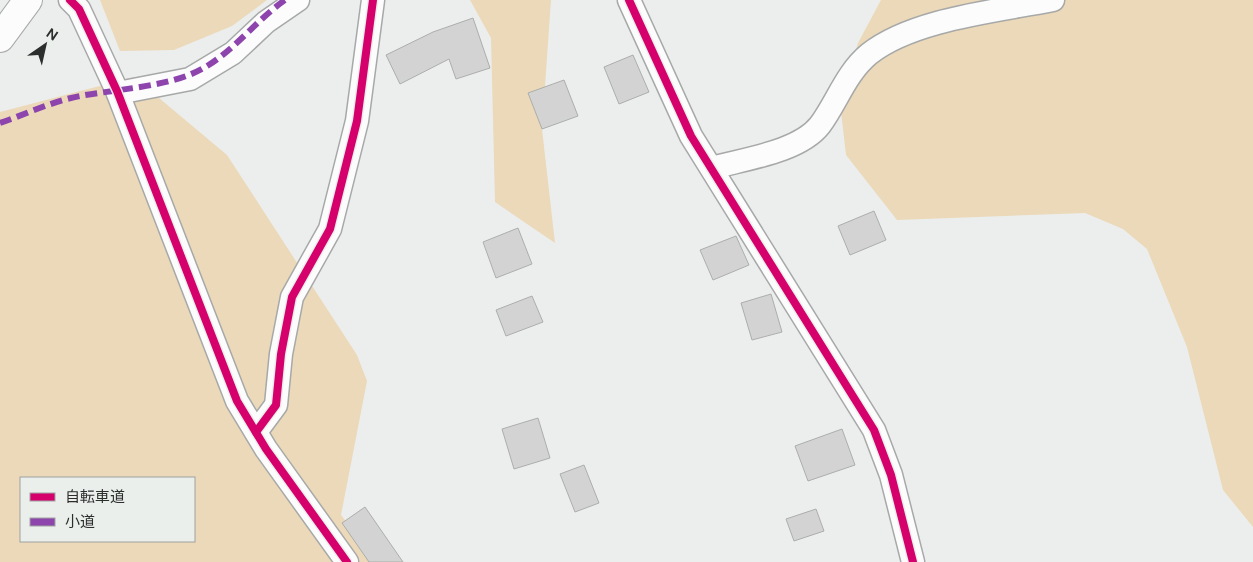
<svg xmlns="http://www.w3.org/2000/svg" width="1253" height="562" viewBox="0 0 1253 562" font-family="'DM Sans','Noto Sans JP',sans-serif">
  <rect width="100%" height="100%" fill="#eceeed"/>
  <g fill="#ebd9b9" fill-rule="evenodd">
    <path d="M 100,0 L 267,0 L 232,26 L 174,50 L 120,51 Z"/>
    <path d="M 470,0 L 551,0 L 542,129 L 555,243 L 495,202 L 491,38 Z"/>
    <path d="M 881,0 L 1253,0 L 1253,527 L 1223,490 L 1187,347 L 1147,249 L 1123,229 L 1085,213 L 897,220 L 846,155 L 840,103 L 858,43 Z"/>
    <path d="M 134,77 L 227,155 L 357,355 L 367,381 L 341,515 L 377,562 L 0,562 L 0,112 ZM 21,478 L 194,478 L 194,541 L 21,541 Z"/>
  </g>
  <g fill="#d2d3d2" stroke="#acaeac">
    <path d="M 473,18 L 490,68 L 456,79 L 449,59 L 400,84 L 386,55 L 433,32 Z"/>
    <path d="M 633,55 L 649,92 L 619,104 L 604,67 Z"/>
    <path d="M 564,80 L 578,116 L 542,129 L 528,93 Z"/>
    <path d="M 874,211 L 886,240 L 850,255 L 838,226 Z"/>
    <path d="M 518,228 L 532,264 L 496,278 L 483,242 Z"/>
    <path d="M 736,236 L 749,265 L 713,280 L 700,250 Z"/>
    <path d="M 771,294 L 782,332 L 752,340 L 741,303 Z"/>
    <path d="M 532,296 L 543,322 L 506,336 L 496,310 Z"/>
    <path d="M 538,418 L 550,458 L 514,469 L 502,429 Z"/>
    <path d="M 842,429 L 855,465 L 808,481 L 795,446 Z"/>
    <path d="M 584,465 L 599,503 L 575,512 L 560,474 Z"/>
    <path d="M 365,507 L 403,562 L 369,562 L 342,523 Z"/>
    <path d="M 816,509 L 824,531 L 794,541 L 786,519 Z"/>
  </g>
  <g fill="none" stroke-linecap="round" stroke-linejoin="round">
    <defs>
      <g id="minor">
        <path d="M 70,0 L 79,9 L 117,91 L 237,401 L 266,449 L 347,562"/>
        <path d="M 629,0 L 691,136 L 874,430 L 891,475 L 913,562"/>
        <path d="M 118,93 L 190,79 L 233,53 L 266,22 L 298,0"/>
        <path d="M 712,168 C 744,159 799,152 820,125 C 837,102 846,73 869,54 C 913,19 998,11 1053,0"/>
        <path d="M 256,432 L 276,405 L 281,354 L 292,297 L 330,229 L 357,121 L 373,0"/>
      </g>
      <path id="tertiary" d="M 0,38 L 28,0"/>
    </defs>
    <use href="#minor" stroke="#a7a9a8" stroke-width="25"/>
    <use href="#tertiary" stroke="#a7a9a8" stroke-width="30"/>
    <use href="#minor" stroke="#fcfcfc" stroke-width="22"/>
    <use href="#tertiary" stroke="#fcfcfc" stroke-width="28"/>
    <path stroke="#8e44ad" stroke-width="6" stroke-dasharray="12 6" stroke-linecap="butt" d="M 0,123 C 26,114 53,101 80,96 C 113,90 158,87 189,75 C 228,60 252,23 285,0"/>
    <defs>
      <g id="cycleway">
        <path d="M 70,0 L 79,9 L 117,91 L 237,401 L 266,449 L 347,562"/>
        <path d="M 629,0 L 691,136 L 874,430 L 891,475 L 913,562"/>
        <path d="M 256,432 L 276,405 L 281,354 L 292,297 L 330,229 L 357,121 L 373,0"/>
      </g>
    </defs>
    <use href="#cycleway" stroke="#ebefec" stroke-width="11"/>
    <use href="#cycleway" stroke="#d6006c" stroke-width="8"/>
  </g>
  <rect x="20" y="477" width="175" height="65" fill="#ebefec" stroke="#9fa2a0"/>
  <rect x="30" y="493" width="25" height="8" fill="#d6006c" stroke="#9fa2a0"/>
  <text x="65" y="502" font-size="15" fill="#2c2e2d">自転車道</text>
  <rect x="30" y="518" width="25" height="8" fill="#8e44ad" stroke="#9fa2a0"/>
  <text x="65" y="527" font-size="15" fill="#2c2e2d">小道</text>
  <g transform="translate(45 45) rotate(34)" stroke="#ebefec" stroke-width="4" paint-order="stroke">
  <path d="M0-4L9 19L0 12L-9 19Z" fill="#2c2e2d"/>
  <text y="-8" font-size="14" font-weight="bold" text-anchor="middle" fill="#2c2e2d">N</text>
  </g>
</svg>
